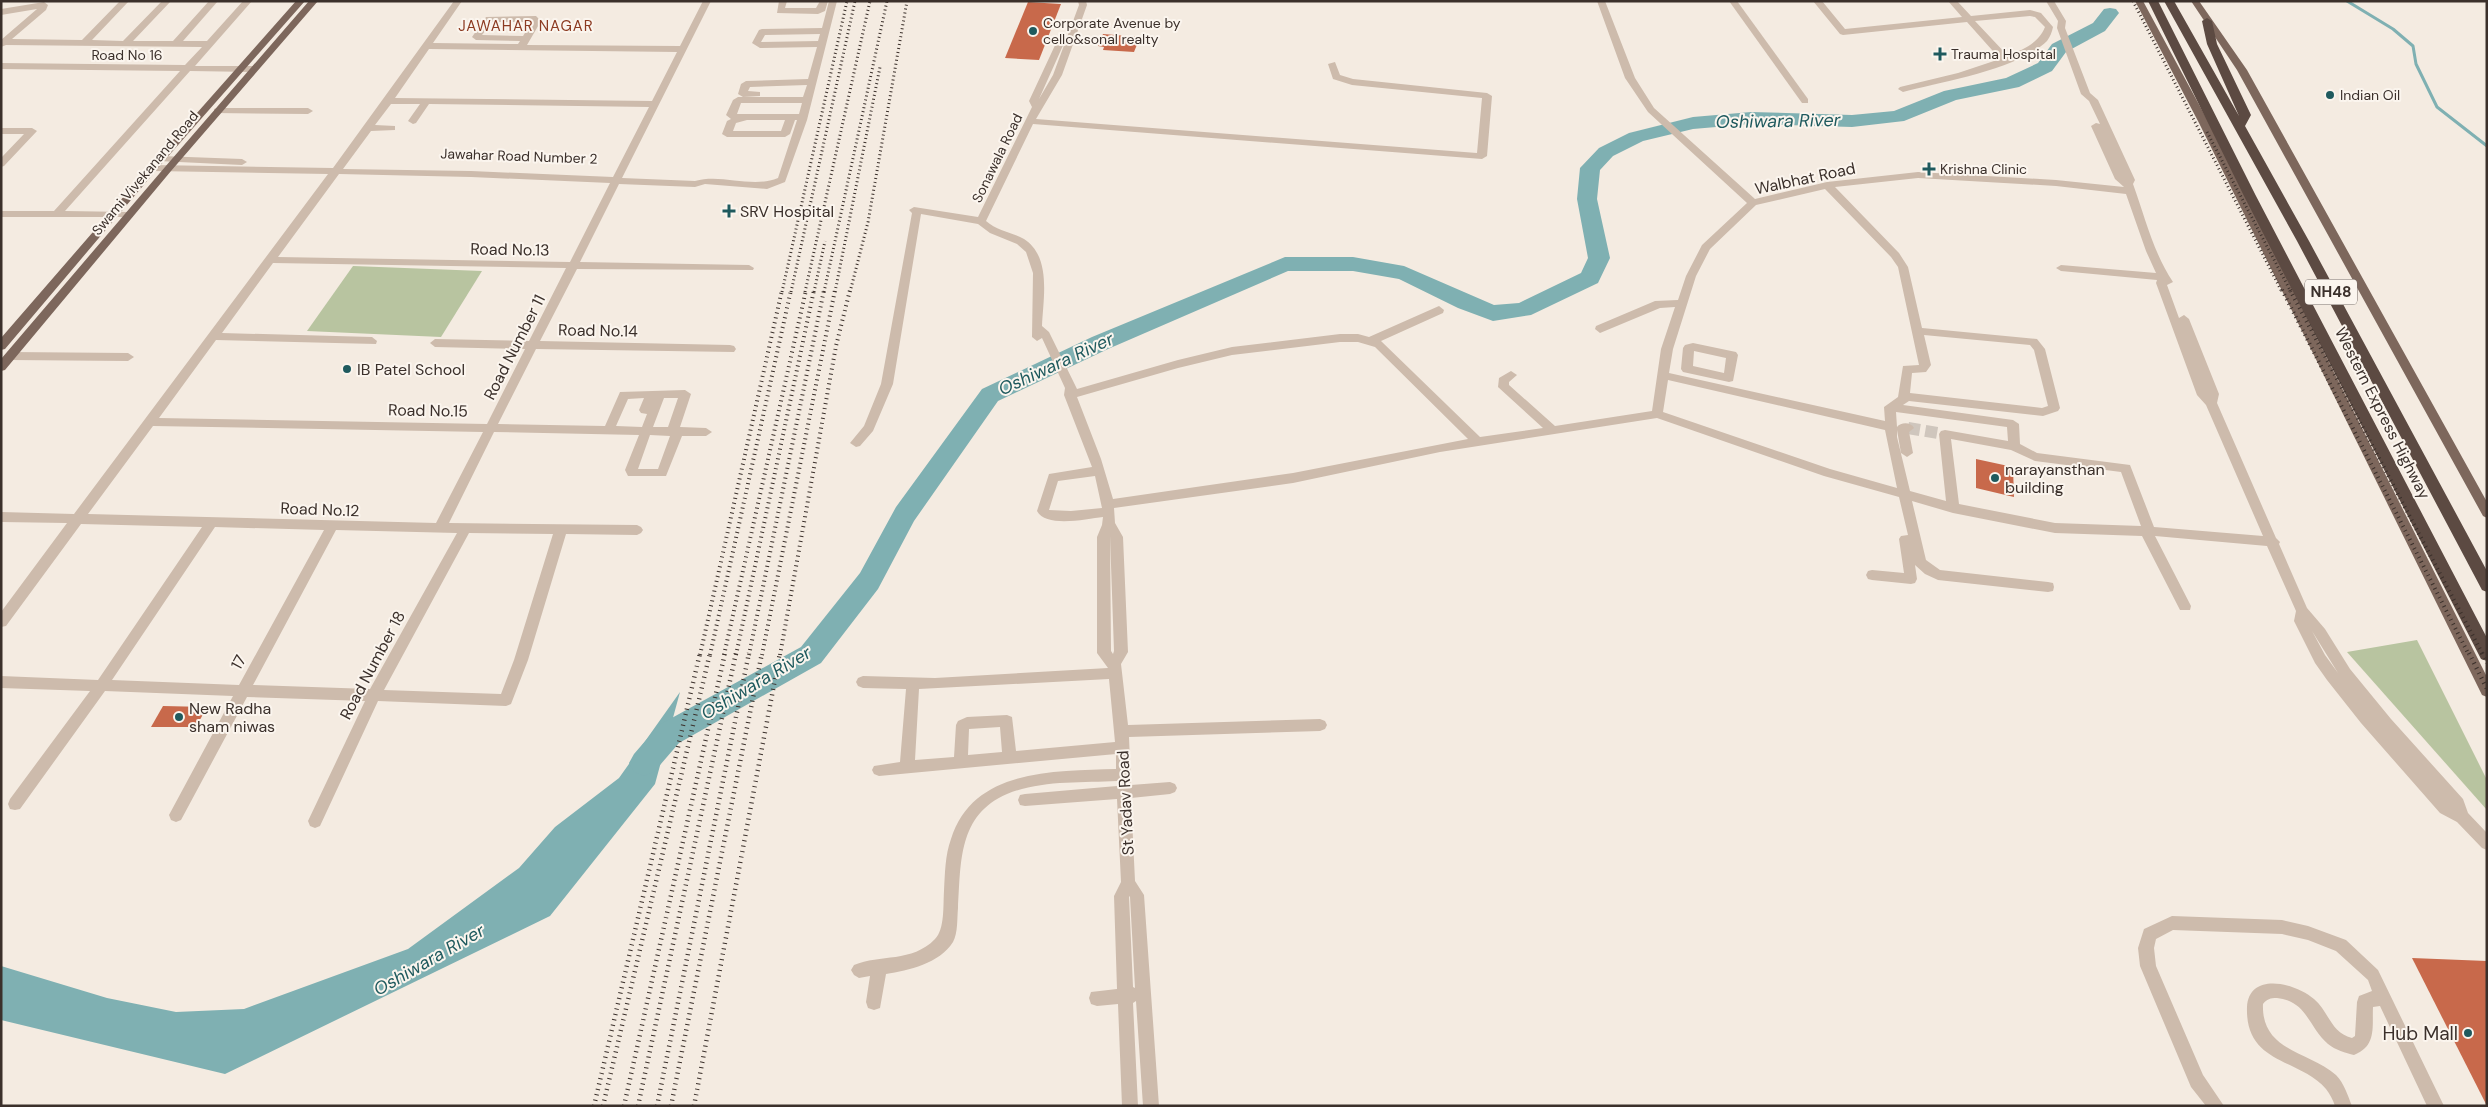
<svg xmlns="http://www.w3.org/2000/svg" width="2488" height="1107" viewBox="0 0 2488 1107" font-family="'DM Sans',sans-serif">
  <rect width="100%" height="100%" fill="#f4ebe1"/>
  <g fill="#b8c4a0">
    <path d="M 353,266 L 482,271 L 441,337 L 307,331 Z"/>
    <path d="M 2417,640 L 2487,780 L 2487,810 L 2347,652 Z"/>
  </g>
  <path fill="#7fb0b2" d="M 680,692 L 655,784 L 550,916 L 225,1074 L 1,1020 L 1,966 L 107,998 L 176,1012 L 244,1009 L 408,949 L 519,868 L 555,827 L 619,778 Z"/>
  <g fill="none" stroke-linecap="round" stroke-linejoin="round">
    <path stroke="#7fb0b2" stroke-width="3" d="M 2347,1 L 2393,29 L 2413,46 L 2416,64 L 2437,107 L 2487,146"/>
    <path fill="#7fb0b2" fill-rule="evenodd" d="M 2110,8 L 2116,9 L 2119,13 L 2105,31 L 2066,52 L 2052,71 L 2019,87 L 1956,100 L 1904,121 L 1852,127 L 1751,124 L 1693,129 L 1643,141 L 1613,156 L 1600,170 L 1597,199 L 1610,258 L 1598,283 L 1531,315 L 1493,321 L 1458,308 L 1399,279 L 1353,271 L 1288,271 L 1108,349 L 998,401 L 914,521 L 878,589 L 821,663 L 679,743 L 654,772 L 644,776 L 634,772 L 629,763 L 634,754 L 659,725 L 801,647 L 860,573 L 896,507 L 982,389 L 1092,337 L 1285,257 L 1353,257 L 1404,266 L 1494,305 L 1519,303 L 1581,273 L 1588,258 L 1577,199 L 1580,168 L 1599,148 L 1629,133 L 1693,117 L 1751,112 L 1852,115 L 1894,111 L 1944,91 L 2006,78 L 2038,63 L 2052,44 L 2093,23 L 2104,9 Z"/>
  </g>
  <g fill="#c8694b">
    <path d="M 1028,2 L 1061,4 L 1039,60 L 1005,58 Z"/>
    <path d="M 1103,34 L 1140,37 L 1134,52 L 1103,50 L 1104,47 L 1098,46 Z"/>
    <path d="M 1976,459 L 2013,467 L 2014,497 L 1976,488 Z"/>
    <path d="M 163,706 L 207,707 L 196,727 L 151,727 Z"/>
    <path d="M 2412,958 L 2487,961 L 2487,1106 Z"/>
  </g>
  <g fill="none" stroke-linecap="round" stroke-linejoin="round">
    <path stroke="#cfc6bd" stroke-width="12" stroke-dasharray="12 5.5" stroke-linecap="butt" d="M 1908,428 L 1938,433"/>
    <g fill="#cdbbac" fill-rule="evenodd">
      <path d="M 120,1 L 129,1 L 92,40 L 123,41 L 162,1 L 171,1 L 133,41 L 173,41 L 209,1 L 218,1 L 183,41 L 207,41 L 243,1 L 252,1 L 195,66 L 253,66 L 257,69 L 253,72 L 190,71 L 65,211 L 129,212 L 133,213 L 133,217 L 1,217 L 1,211 L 54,211 L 180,71 L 1,69 L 1,63 L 185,65 L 202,47 L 6,45 L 1,47 L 1,40 L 37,9 L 1,15 L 1,9 L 44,2 L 48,5 L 46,10 L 12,39 L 82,40 Z"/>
      <path d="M 454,1 L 462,1 L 433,43 L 518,44 L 520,41 L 476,40 L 472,37 L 486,17 L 536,16 L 541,21 L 527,45 L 680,46 L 703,1 L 711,1 L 622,178 L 695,181 C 722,173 751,189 778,178 L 797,120 L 795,120 L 790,134 L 785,137 L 727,137 L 722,134 L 727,121 L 731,119 L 726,115 L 733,100 L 738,97 L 803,97 L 807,85 L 750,87 L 748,91 L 760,92 L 760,96 L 743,97 L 738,94 L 741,84 L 746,81 L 808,79 L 817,47 L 760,48 L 752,43 L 759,30 L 762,29 L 822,28 L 829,1 L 837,1 L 807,120 L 785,182 L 767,189 L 705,184 L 695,187 L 619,184 L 580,262 L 749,265 L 754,268 L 753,270 L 577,269 L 540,341 L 730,345 L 734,346 L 736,349 L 734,352 L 536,349 L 498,424 L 605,426 L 620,392 L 685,390 L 691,394 L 680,427 L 706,428 L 712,432 L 706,436 L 682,436 L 666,476 L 628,476 L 625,470 L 639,435 L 494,432 L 449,523 L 637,525 L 641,527 L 643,530 L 641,533 L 637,535 L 566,534 L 528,660 L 511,704 L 506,706 L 378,701 L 320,826 L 315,828 L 310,826 L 308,821 L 365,701 L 247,697 L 181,820 L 176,822 L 171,820 L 169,815 L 233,696 L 105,691 L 20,809 L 15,810 L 10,809 L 8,804 L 10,799 L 90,691 L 1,688 L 1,676 L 98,680 L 202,527 L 81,524 L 6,626 L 1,627 L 1,612 L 67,523 L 1,522 L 1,512 L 74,514 L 328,174 L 154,171 L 149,168 L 154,165 L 333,168 ZM 492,22 L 532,22 L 523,36 L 482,35 ZM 820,34 L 818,41 L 761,42 L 765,35 ZM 429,49 L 677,52 L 652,101 L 395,98 ZM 741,103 L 802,103 L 799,114 L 737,114 ZM 391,104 L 420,104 L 408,121 L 413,124 L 416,123 L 429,104 L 649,107 L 613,177 L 471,171 L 343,169 L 371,131 L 395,130 L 395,126 L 375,125 ZM 747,120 L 785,120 L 781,131 L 733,131 L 736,123 ZM 339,174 L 471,177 L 610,183 L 570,262 L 278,257 ZM 273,263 L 566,268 L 529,341 L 435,339 L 430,343 L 435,347 L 525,349 L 487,424 L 159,418 L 216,340 L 376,344 L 377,341 L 372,337 L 222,333 ZM 644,398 L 639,410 L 641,413 L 647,414 L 642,427 L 616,426 L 628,399 ZM 664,398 L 678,398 L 668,427 L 653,427 ZM 153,426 L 483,432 L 436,523 L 88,514 ZM 650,435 L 670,436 L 658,469 L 638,469 ZM 215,527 L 324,530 L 239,685 L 112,680 ZM 336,530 L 457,533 L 370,689 L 253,685 ZM 469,533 L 553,534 L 514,660 L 501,694 L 384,690 Z"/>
      <path d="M 779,1 L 787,1 L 785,8 L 816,8 L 820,1 L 828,1 L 825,11 L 818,14 L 777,13 Z"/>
      <path d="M 1078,1 L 1086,1 L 1087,5 L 1062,75 L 1036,119 L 1477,153 L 1482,98 L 1352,85 L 1333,79 L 1328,64 L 1335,62 L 1340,75 L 1353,79 L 1487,93 L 1492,96 L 1487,156 L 1482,159 L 1033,124 L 986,221 C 997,231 1012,232 1024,239 C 1052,257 1043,299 1042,326 L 1049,332 L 1077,389 L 1178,360 L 1232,347 L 1340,334 L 1358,334 L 1369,337 L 1439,306 L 1444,310 L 1443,313 L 1381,341 L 1480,437 L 1543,428 L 1498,387 L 1499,378 L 1511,371 L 1517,375 L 1509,382 L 1509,385 L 1555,426 L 1652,411 L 1661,349 L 1675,307 L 1660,308 L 1600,333 L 1595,329 L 1596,326 L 1655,301 L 1678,300 L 1686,276 L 1702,245 L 1747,203 L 1648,112 L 1625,78 L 1597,1 L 1605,1 L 1635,78 L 1654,108 L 1755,199 L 1827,182 L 1918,172 L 2056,180 L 2124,187 L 2115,179 L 2091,126 L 2096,123 L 2100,124 L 2089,101 L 2081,94 L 2057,28 L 2058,21 L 2046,1 L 2054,1 L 2066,21 L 2065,28 L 2090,93 L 2098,100 L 2135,180 L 2133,184 C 2145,217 2153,252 2173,282 L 2167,285 L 2179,318 L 2184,315 L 2189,319 L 2219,394 L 2217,403 L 2276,538 L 2280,542 L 2279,544 L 2307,608 L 2325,629 L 2350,669 L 2391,719 L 2463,799 L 2468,813 L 2487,833 L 2487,850 L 2482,848 L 2457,822 L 2440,813 L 2361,723 L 2327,680 L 2315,663 L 2294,621 L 2296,611 L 2267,546 L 2155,536 L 2191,606 L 2190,610 L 2180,610 L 2142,536 L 2055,533 L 1953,513 L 1912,501 L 1926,560 L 1940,570 L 2048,582 L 2053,583 L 2054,587 L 2053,591 L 2048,592 L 1938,580 L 1925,574 L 1915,565 L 1917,579 L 1915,583 L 1911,584 L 1872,580 L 1868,579 L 1866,575 L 1868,571 L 1872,570 L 1904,573 L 1899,539 L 1901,536 L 1908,535 L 1899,497 L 1824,476 L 1657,418 L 1440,452 L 1293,483 L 1114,508 L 1115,523 L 1123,537 L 1128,652 L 1121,664 L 1128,725 L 1320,719 L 1325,721 L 1327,725 L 1325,729 L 1320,731 L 1129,737 L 1131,785 L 1170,782 L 1175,784 L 1177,788 L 1175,792 L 1170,794 L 1131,798 L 1135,881 L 1144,895 L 1159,1106 L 1143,1106 L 1136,1001 L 1133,1003 L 1138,1106 L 1122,1106 L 1118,1004 L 1097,1006 L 1091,1004 L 1089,998 L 1091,992 L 1117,989 L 1114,896 L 1121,882 L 1117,799 L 1025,806 L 1020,805 L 1018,800 L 1020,795 L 1025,794 L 1117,786 L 1117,781 C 1081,783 1041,780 1007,794 C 958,815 961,862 958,908 C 957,918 958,933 953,942 C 939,964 909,970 886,974 L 880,1008 L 874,1010 L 868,1008 L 866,1002 L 870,976 L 859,978 L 854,975 L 851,970 L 854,965 C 880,954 912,963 935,939 C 945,929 943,905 944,891 C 945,874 945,855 951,839 C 973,768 1056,771 1116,769 L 1116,754 L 879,776 L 874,774 L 872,770 L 874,766 L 900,762 L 906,689 L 863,688 L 858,686 L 856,682 L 858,678 L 863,676 L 935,678 L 1108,668 L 1097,653 L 1097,537 L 1102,525 L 1103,517 C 1086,519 1046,528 1037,511 L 1049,474 L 1092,467 L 1064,395 L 1065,388 L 1042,338 L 1037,341 L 1032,337 L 1033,273 L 1026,252 L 1017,244 L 990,233 L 978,224 L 921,214 L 893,384 L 873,431 L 860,446 L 856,447 L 850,443 L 864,426 L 881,384 L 912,213 L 909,210 L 914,207 L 978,217 L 1032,107 L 1029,101 L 1057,41 L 1064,39 L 1065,41 L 1039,99 L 1053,75 L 1079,5 ZM 1918,178 L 2056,186 L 2126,194 L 2146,251 L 2156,273 L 2061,265 L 2056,268 L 2061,271 L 2157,280 L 2156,283 L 2197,395 L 2206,405 L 2263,536 L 2154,527 L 2130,465 L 2037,453 L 2020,444 L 2019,424 L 2013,420 L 1903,405 L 1909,401 L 2043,416 L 2058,411 L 2060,408 L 2045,349 L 2037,339 L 1922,328 L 1908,267 L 1899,253 L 1835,187 ZM 1825,189 L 1891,257 L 1898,267 L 1919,365 L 1903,366 L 1898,397 L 1884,407 L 1885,421 L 1669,373 L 1673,349 L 1696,276 L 1710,249 L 1756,205 ZM 1924,335 L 2030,345 L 2034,350 L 2048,406 L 2042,408 L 1910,393 L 1912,373 L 1926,372 L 1931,365 ZM 1340,342 L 1358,342 L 1375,347 L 1468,439 L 1293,473 L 1113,499 L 1101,459 L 1077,397 L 1178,368 L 1232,355 ZM 1668,380 L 1885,430 L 1897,488 L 1830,469 L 1663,412 ZM 1896,412 L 2007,427 L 2008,441 L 1945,430 L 1941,431 L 1939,434 L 1946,501 L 1910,491 L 1897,437 L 1897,430 L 1901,453 L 1907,457 L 1913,453 L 1909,432 L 1914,428 C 1911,422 1901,422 1897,427 ZM 1951,439 L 2011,450 L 2035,461 L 2121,472 L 2141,526 L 2055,523 L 1959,504 ZM 1095,476 L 1102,508 L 1071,511 L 1049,510 L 1058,481 ZM 1110,536 L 1114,651 L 1113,654 L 1111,651 ZM 2312,631 L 2338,673 L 2325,655 ZM 1109,679 L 1115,742 L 1016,751 L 1012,717 L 1007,715 L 967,717 L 958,721 L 956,725 L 954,757 L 915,760 L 919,689 ZM 1000,727 L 1002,752 L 968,755 L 969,729 ZM 1129,896 L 1130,897 L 1135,988 L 1133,987 Z"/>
      <path d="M 1729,1 L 1737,1 L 1808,99 L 1808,103 L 1802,103 Z"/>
      <path d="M 1813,1 L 1822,1 L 1845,29 L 1962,17 L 1948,1 L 1957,1 L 1971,16 L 2030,10 L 2041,13 L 2053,27 C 2052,32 2050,37 2047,41 C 2019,69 1942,82 1903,92 L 1898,89 L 1900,87 L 1958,73 L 2000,59 L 1967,22 L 1843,35 L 1840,34 ZM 2030,16 L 2035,17 L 2045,27 C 2038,44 2023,49 2008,56 L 1975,21 Z"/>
      <path d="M 217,108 L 308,108 L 313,111 L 308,114 L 214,113 L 214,109 Z"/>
      <path d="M 1,128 L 32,128 L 37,131 L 4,166 L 1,167 L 1,158 L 24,134 L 1,134 Z"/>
      <path d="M 161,156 L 242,159 L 247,162 L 242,165 L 158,161 L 156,159 Z"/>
      <path d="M 1693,343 L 1736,352 L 1738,355 L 1733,381 L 1729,382 L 1683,372 L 1681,369 L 1683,348 L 1685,345 ZM 1694,351 L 1726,358 L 1724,373 L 1693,366 Z"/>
      <path d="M 10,352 L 128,353 L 134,357 L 128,361 L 10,360 L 4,356 Z"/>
      <path d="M 2172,916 L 2282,920 L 2308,926 L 2346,940 L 2378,970 L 2444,1106 L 2427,1106 L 2380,1006 L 2373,1007 C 2372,1027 2377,1046 2354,1055 C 2346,1053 2335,1050 2328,1044 C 2309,1028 2307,1001 2277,998 C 2270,998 2267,999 2263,1004 C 2261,1051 2308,1051 2336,1075 C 2344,1083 2348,1096 2352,1106 L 2335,1106 C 2333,1100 2330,1094 2326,1089 C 2300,1058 2245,1065 2247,1007 C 2249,971 2296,983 2314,999 C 2329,1012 2331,1033 2352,1038 L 2355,1036 L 2357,1002 L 2359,996 L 2372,991 L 2368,980 L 2336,951 L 2308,940 L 2282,934 L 2173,930 L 2156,939 L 2154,948 L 2156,966 L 2203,1075 L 2224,1106 L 2206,1106 L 2191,1087 L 2140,966 L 2138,948 L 2144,929 Z"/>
    </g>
    <g fill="#7d675c" fill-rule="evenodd">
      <path d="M 296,1 L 305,1 L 164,161 L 5,349 L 1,350 L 1,338 L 158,157 Z"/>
      <path d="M 309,1 L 318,1 L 171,171 L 5,370 L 1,371 L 1,359 L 165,167 Z"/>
      <path d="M 2135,1 L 2143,1 L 2209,123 L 2487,677 L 2487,697 L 2482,695 L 2199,123 Z"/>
      <path d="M 2191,1 L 2199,1 L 2247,70 L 2487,502 L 2487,518 L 2483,516 L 2237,70 Z"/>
    </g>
    <g fill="#5c4a42" fill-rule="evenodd">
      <path d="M 2148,1 L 2158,1 L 2256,196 L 2487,638 L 2487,661 L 2481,659 L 2244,196 Z"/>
      <path d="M 2164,1 L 2174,1 L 2239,116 L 2207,44 L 2202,21 L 2207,18 L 2212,21 L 2217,44 L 2251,115 L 2245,126 L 2309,241 L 2487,571 L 2487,592 L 2482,590 L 2297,241 Z"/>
    </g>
    <g stroke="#3b302b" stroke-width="3" stroke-dasharray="1 3" stroke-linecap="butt">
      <path d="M 2133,1 L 2282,292"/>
      <path d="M 2207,132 L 2291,292"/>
      <path d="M 782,292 L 847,1"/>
      <path d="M 791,292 L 855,1"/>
      <path d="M 805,292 L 870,1"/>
      <path d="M 814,292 L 825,241"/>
      <path d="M 824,292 L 887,1"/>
      <path d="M 835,292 L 880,67"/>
      <path d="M 850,292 L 868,222 L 907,1"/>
    </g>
    <g stroke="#3b302b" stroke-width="4" stroke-dasharray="1 4" stroke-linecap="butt">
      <path d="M 2282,290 L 2469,655"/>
      <path d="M 2290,290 L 2483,655"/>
      <path d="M 700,655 L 782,290"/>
      <path d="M 710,655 L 791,290"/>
      <path d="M 724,655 L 806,290"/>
      <path d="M 736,655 L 814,290"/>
      <path d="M 749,655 L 824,290"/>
      <path d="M 762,655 L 835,290"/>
      <path d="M 780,655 L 836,346 L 850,290"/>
    </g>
    <g stroke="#3b302b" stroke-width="4.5" stroke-dasharray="1 4.5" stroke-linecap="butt">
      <path d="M 2469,653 L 2487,689"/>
      <path d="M 2482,653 L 2487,663"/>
      <path d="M 594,1106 L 700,653"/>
      <path d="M 603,1106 L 710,653"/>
      <path d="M 624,1106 L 725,653"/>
      <path d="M 638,1106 L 736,653"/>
      <path d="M 657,1106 L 749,653"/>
      <path d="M 671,1106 L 762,653"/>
      <path d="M 694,1106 L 780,653"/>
    </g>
  </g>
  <g fill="#1f5a5e" stroke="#fbf5ee" stroke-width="2">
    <circle cx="1033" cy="31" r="5"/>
    <path d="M1937.5 46.5h5v5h5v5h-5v5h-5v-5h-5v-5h5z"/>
    <circle cx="2330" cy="95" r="5"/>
    <path d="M1926.5 161.5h5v5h5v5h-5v5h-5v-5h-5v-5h5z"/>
    <path d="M726.5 203.5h5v5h5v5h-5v5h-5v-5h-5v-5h5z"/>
    <circle cx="347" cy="369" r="5"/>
    <circle cx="1995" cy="478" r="5"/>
    <circle cx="179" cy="717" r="5"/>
    <circle cx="2468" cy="1033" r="5"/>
  </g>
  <g text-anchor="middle" stroke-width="4" stroke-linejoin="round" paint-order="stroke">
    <g font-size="14" fill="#3b302b" stroke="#fbf5ee" text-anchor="start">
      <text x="1043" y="28">Corporate Avenue by<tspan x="1043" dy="16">cello&amp;sonal realty</tspan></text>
      <text x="1951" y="59">Trauma Hospital</text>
      <text x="2340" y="100">Indian Oil</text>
      <text x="1940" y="174">Krishna Clinic</text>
    </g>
    <g font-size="14" fill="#3b302b" stroke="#fbf5ee">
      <text x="127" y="60">Road No 16</text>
      <text transform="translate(519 156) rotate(2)" y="5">Jawahar Road Number 2</text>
      <text transform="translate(997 158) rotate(-64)" y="5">Sonawala Road</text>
      <text transform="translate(145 173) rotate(-50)" y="5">Swami Vivekanand Road</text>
    </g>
    <g font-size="15" letter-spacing="1" fill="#8c3b22" stroke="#fbf5ee">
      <text x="526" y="31">JAWAHAR NAGAR</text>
    </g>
    <rect fill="#fbf5ee" stroke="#756b66" stroke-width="1" x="2305" y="279.5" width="52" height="25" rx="4"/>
    <g font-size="15" font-weight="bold" fill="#3b302b">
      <text x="2331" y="297">NH48</text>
    </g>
    <g font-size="16" fill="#3b302b" stroke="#fbf5ee">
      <text transform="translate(1805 178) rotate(-12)" y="6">Walbhat Road</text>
      <text transform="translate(510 249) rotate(1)" y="6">Road No.13</text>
      <text transform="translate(598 330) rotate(1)" y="6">Road No.14</text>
      <text transform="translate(514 347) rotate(-63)" y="6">Road Number 11</text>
      <text transform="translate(428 410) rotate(1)" y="6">Road No.15</text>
      <text transform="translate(2383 413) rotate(63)" y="6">Western Express Highway</text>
      <text transform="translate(320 509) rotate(2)" y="6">Road No.12</text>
      <text transform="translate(238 662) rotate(-61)" y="6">17</text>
      <text transform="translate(372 665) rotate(-62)" y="6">Road Number 18</text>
      <text transform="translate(1125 803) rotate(-93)" y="6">St Yadav Road</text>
    </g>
    <g font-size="16" fill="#3b302b" stroke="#fbf5ee" text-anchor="start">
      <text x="740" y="217">SRV Hospital</text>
      <text x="357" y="375">IB Patel School</text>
      <text x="2005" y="475">narayansthan<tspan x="2005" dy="18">building</tspan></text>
      <text x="189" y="714">New Radha<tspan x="189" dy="18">sham niwas</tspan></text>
    </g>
    <g font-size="18" font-style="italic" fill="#1f5a5e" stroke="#fbf5ee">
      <text transform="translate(1778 121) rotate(-1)" y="6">Oshiwara River</text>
      <text transform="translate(1056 364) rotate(-25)" y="6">Oshiwara River</text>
      <text transform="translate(756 683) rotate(-31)" y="6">Oshiwara River</text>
      <text transform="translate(429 960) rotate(-30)" y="6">Oshiwara River</text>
    </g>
    <g font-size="19" fill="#3b302b" stroke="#fbf5ee" text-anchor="end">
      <text x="2458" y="1040">Hub Mall</text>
    </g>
  </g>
  <rect width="2488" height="1107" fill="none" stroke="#3b302b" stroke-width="5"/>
</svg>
